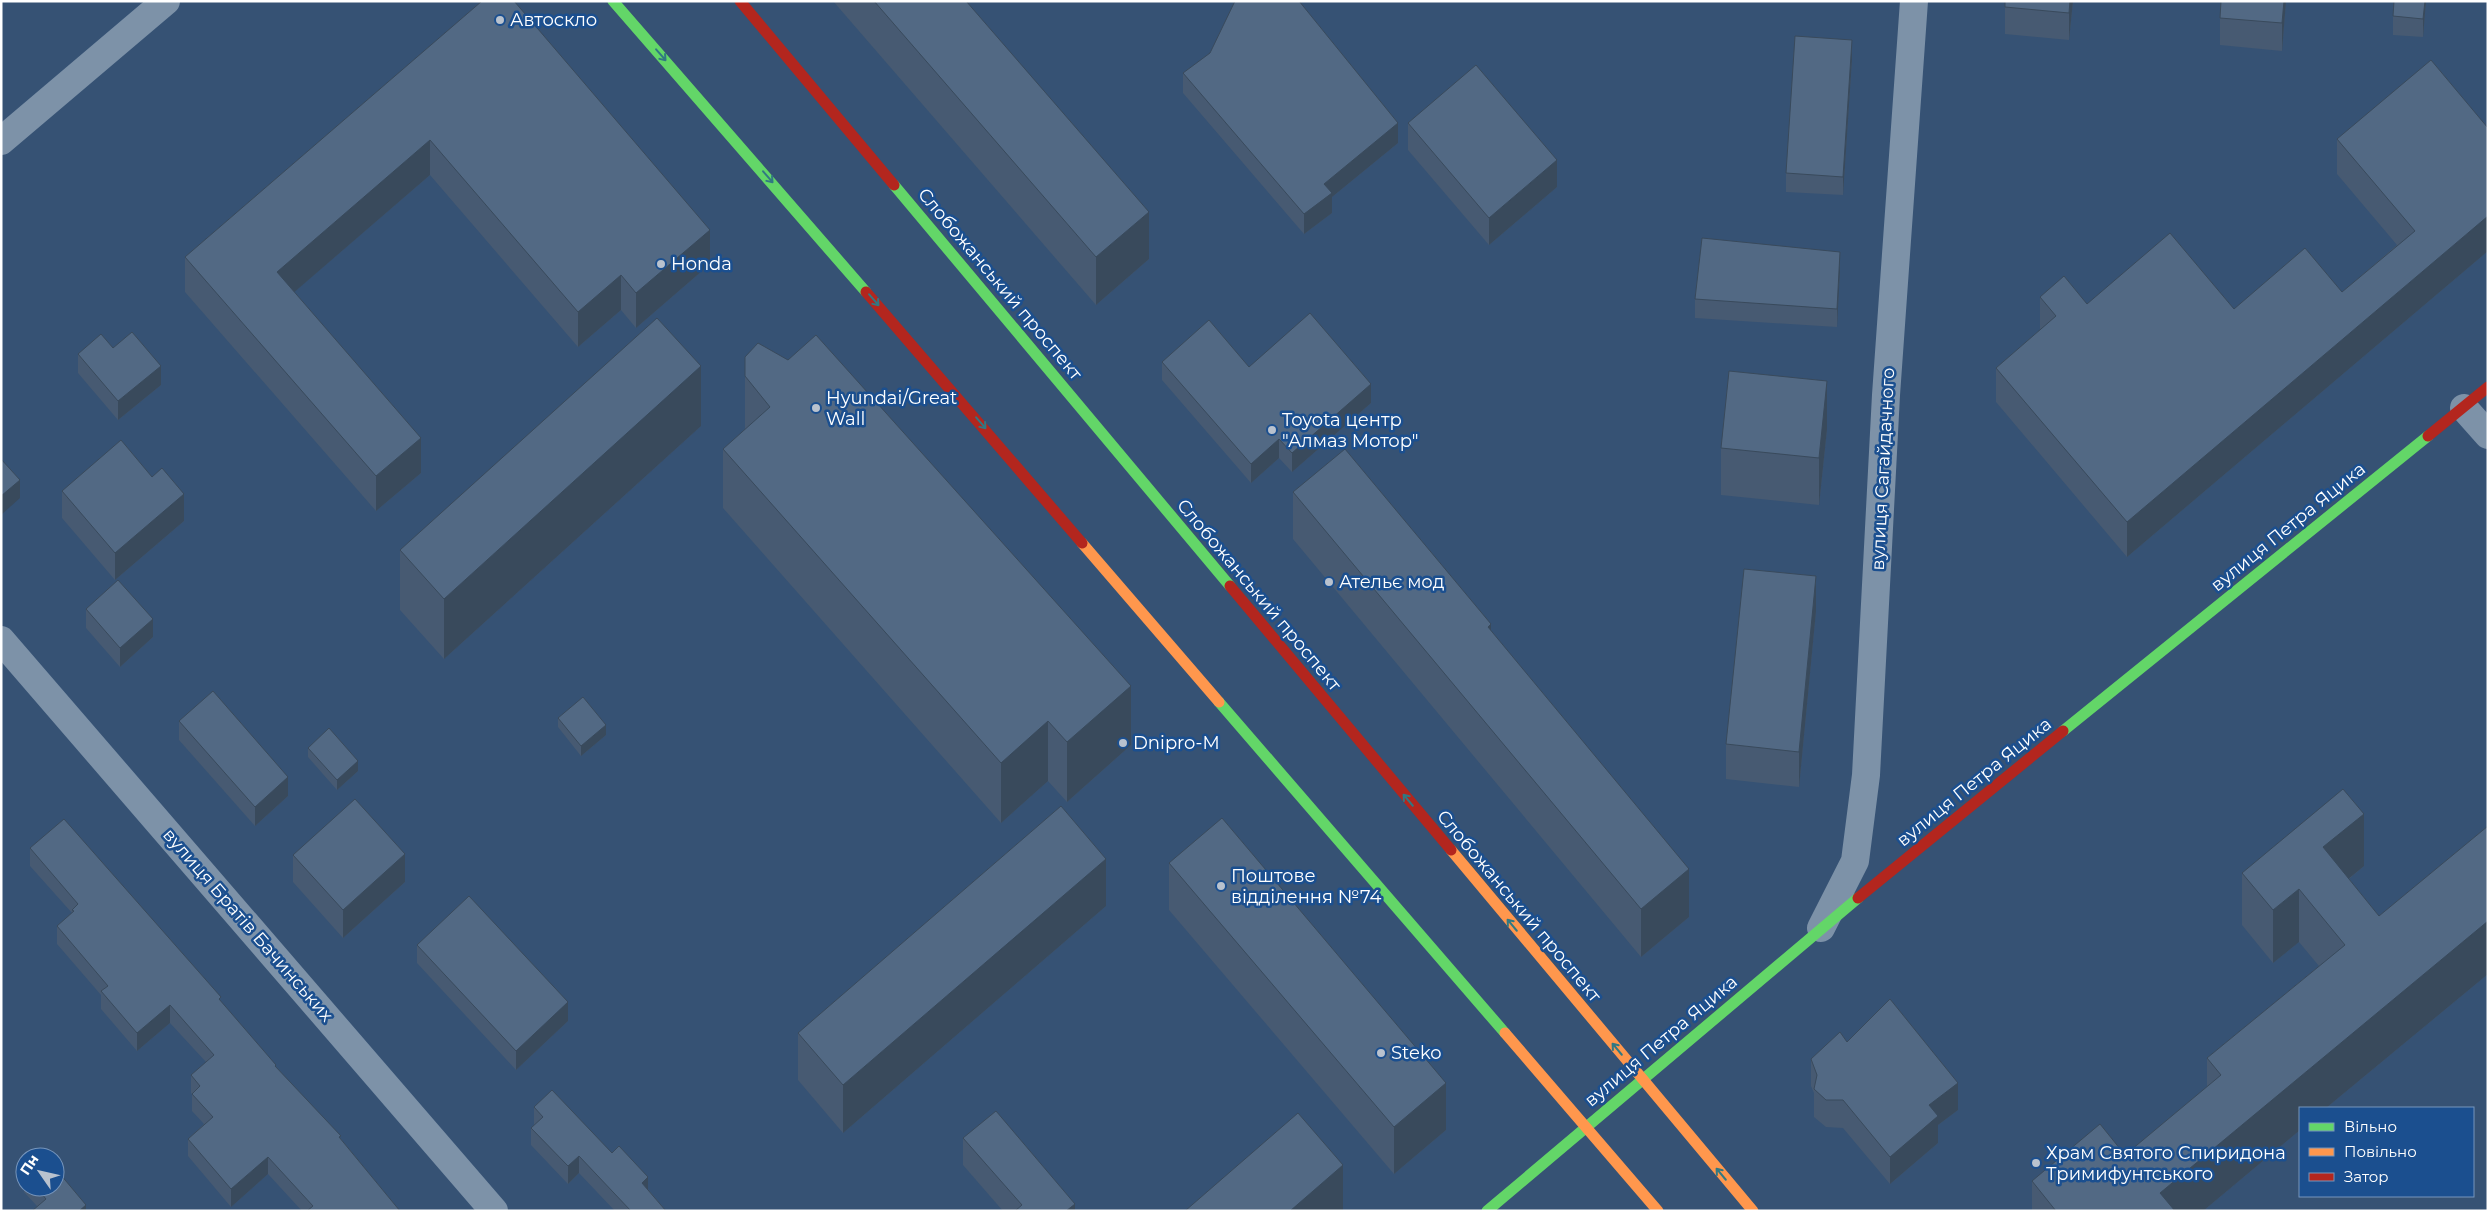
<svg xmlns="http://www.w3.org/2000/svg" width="2489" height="1212" viewBox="0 0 2489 1212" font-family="Montserrat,sans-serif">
  <rect width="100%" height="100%" fill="#365274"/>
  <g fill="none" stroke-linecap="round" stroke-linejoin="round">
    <g stroke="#7d92a8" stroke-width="28">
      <path d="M 1,141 L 166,1"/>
      <path d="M 2464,408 L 2488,435"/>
      <path d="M 1,640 L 494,1211"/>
      <path d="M 1821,928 L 1855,861 L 1866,775 L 1886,395 L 1914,1"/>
    </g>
    <g stroke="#63d668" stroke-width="11">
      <path d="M 613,1 L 866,292"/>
      <path d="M 894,185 L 1230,586"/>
      <path d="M 1219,702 L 1505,1033"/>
      <path d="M 2063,731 L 2428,436"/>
      <path d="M 1487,1211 L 1858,898"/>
    </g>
    <g stroke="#ff974d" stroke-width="11">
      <path d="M 1082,543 L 1219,702"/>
      <path d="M 1451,850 L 1753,1211"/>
      <path d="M 1505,1033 L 1658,1211"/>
    </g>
    <g stroke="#b3261e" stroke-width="11">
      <path d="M 740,1 L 894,185"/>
      <path d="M 866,292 L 1082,543"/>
      <path d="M 2428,436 L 2488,387"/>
      <path d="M 1230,586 L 1451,850"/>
      <path d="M 1858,898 L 2063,731"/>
    </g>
  </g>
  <g fill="#475a72">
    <path d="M 482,1 L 710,264 L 636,328 L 621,310 L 578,347 L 430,175 L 294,292 L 421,473 L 376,511 L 185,292 L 185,257 Z"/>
    <path d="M 833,1 L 966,1 L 1149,259 L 1096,305 Z"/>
    <path d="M 2005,1 L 2073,1 L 2069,40 L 2005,34 Z"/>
    <path d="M 2221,1 L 2286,1 L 2282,51 L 2220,45 L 2220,18 Z"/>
    <path d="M 2426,1 L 2423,37 L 2393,35 L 2393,16 Z"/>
    <path d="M 1852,59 L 1843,195 L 1786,192 L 1786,173 Z"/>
    <path d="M 1183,73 L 1398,143 L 1332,197 L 1332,213 L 1304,234 L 1183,93 Z"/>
    <path d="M 1408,123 L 1557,187 L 1489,245 L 1408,150 Z"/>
    <path d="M 2337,139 L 2488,251 L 2127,557 L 1996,402 L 1996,368 L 2040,330 L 2040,297 L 2087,304 L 2234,309 L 2342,292 L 2397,245 L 2337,174 Z"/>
    <path d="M 1840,270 L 1837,327 L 1695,318 L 1695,299 Z"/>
    <path d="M 113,348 L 161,385 L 118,420 L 78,373 L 78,354 Z"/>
    <path d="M 1162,362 L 1249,367 L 1371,403 L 1292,472 L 1279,458 L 1251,483 L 1162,380 Z"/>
    <path d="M 745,376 L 1131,745 L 1067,802 L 1048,781 L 1001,823 L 723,508 L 723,449 L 745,430 Z"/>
    <path d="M 701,426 L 444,659 L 400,610 L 400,550 Z"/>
    <path d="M 1827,429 L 1819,505 L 1721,495 L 1721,448 Z"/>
    <path d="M 62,491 L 184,521 L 115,580 L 62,518 Z"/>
    <path d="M 1293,492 L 1491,632 L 1689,917 L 1641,957 L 1293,539 Z"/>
    <path d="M 86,609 L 153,637 L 120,667 L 86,628 Z"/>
    <path d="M 1816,611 L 1799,787 L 1726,779 L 1726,744 Z"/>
    <path d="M 558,718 L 606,735 L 581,756 L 558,727 Z"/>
    <path d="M 179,721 L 288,796 L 255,826 L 179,740 Z"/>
    <path d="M 308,748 L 358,771 L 337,790 L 308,757 Z"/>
    <path d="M 2488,826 L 2488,974 L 2326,1108 L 2300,1108 L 2300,1130 L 2203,1211 L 2032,1211 L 2032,1181 L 2125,1155 L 2207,1087 L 2207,1058 L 2319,966 L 2299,942 L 2273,963 L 2242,925 L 2242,873 L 2364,866 L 2349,879 L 2379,916 Z"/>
    <path d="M 30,848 L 221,1002 L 276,1068 L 341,1139 L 400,1211 L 302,1211 L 268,1174 L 231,1207 L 188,1156 L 188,1139 L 204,1124 L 192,1111 L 192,1094 L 191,1093 L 191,1075 L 206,1062 L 170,1023 L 137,1051 L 101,1009 L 101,995 L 57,944 L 57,926 L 72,913 L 30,866 Z"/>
    <path d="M 293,855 L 405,882 L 343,938 L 293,882 Z"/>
    <path d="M 1169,863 L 1446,1130 L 1394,1174 L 1169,910 Z"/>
    <path d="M 1106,906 L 843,1133 L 798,1080 L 798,1033 Z"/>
    <path d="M 417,945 L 568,1021 L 516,1070 L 417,963 Z"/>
    <path d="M 1847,1042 L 1958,1110 L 1938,1125 L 1938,1143 L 1890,1184 L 1843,1128 L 1826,1127 L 1814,1117 L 1814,1093 L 1811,1086 L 1811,1059 Z"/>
    <path d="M 534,1107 L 648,1189 L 666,1211 L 615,1211 L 579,1173 L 568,1184 L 531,1145 L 531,1128 L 534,1125 Z"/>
    <path d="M 963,1138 L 1075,1211 L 1003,1211 L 963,1165 Z"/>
    <path d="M 25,1173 L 25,1187 L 55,1187 L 86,1211 L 37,1206 L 24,1192 Z"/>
  </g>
  <g fill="#394a5c">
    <path d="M 2070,1 L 2073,1 L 2069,40 L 2069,13 Z"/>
    <path d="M 2284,1 L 2286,1 L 2282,51 L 2282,23 Z"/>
    <path d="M 2425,1 L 2426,1 L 2423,37 L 2423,19 Z"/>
    <path d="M 1852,40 L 1852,59 L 1843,195 L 1843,177 Z"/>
    <path d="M 1398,123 L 1398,143 L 1332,197 L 1332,213 L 1304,234 L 1304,214 L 1324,184 Z"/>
    <path d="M 430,140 L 430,175 L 277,307 L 277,272 Z"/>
    <path d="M 1557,160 L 1557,187 L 1489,245 L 1489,218 Z"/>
    <path d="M 1149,212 L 1149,259 L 1096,305 L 1096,257 Z"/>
    <path d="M 2488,216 L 2488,251 L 2127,557 L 2127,522 Z"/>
    <path d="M 710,230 L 710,264 L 636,328 L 636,293 Z"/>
    <path d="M 1840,252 L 1840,270 L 1837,327 L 1837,309 Z"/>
    <path d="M 621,275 L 621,310 L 578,347 L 578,312 Z"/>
    <path d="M 161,366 L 161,385 L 118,420 L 118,401 Z"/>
    <path d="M 701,366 L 701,426 L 444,659 L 444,599 Z"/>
    <path d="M 1827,381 L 1827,429 L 1819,505 L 1819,458 Z"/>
    <path d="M 1371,384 L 1371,403 L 1292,472 L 1292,453 Z"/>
    <path d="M 421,438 L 421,473 L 376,511 L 376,476 Z"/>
    <path d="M 1279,439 L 1279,458 L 1251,483 L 1251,464 Z"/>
    <path d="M 20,480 L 20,498 L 1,515 L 1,496 Z"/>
    <path d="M 184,494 L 184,521 L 115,580 L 115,553 Z"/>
    <path d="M 1816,576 L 1816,611 L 1799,787 L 1799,752 Z"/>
    <path d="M 153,619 L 153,637 L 120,667 L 120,648 Z"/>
    <path d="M 1491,624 L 1491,672 L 1488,627 Z"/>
    <path d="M 1131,686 L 1131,745 L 1067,802 L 1067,742 Z"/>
    <path d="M 1048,721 L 1048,781 L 1001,823 L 1001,763 Z"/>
    <path d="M 606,725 L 606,735 L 581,756 L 581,746 Z"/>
    <path d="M 358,761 L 358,771 L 337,790 L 337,780 Z"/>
    <path d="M 288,777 L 288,796 L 255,826 L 255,807 Z"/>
    <path d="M 2364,814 L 2364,866 L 2323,900 L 2323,847 Z"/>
    <path d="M 405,854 L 405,882 L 343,938 L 343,910 Z"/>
    <path d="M 1106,859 L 1106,906 L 843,1133 L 843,1085 Z"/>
    <path d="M 1689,869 L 1689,917 L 1641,957 L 1641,909 Z"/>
    <path d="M 2299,889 L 2299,942 L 2273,963 L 2273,910 Z"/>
    <path d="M 2488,921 L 2488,974 L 2326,1108 L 2300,1108 L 2300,1130 L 2203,1211 L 2160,1211 L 2160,1193 Z"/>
    <path d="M 568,1002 L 568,1021 L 516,1070 L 516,1051 Z"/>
    <path d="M 170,1005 L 170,1023 L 137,1051 L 137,1033 Z"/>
    <path d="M 1446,1083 L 1446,1130 L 1394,1174 L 1394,1127 Z"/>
    <path d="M 1958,1083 L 1958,1110 L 1938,1125 L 1938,1143 L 1890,1184 L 1890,1157 L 1929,1105 Z"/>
    <path d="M 579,1156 L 579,1173 L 568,1184 L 568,1166 Z"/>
    <path d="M 268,1157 L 268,1174 L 231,1207 L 231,1189 Z"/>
    <path d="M 1343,1165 L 1343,1211 L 1290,1211 Z"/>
    <path d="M 648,1177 L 648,1195 L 642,1183 Z"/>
    <path d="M 1075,1204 L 1075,1211 L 1066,1211 Z"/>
    <path d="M 86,1205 L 86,1211 L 79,1211 Z"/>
  </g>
  <g fill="#526984" stroke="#394a5c">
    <path d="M 482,1 L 514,1 L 710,230 L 636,293 L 621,275 L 578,312 L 430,140 L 277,272 L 421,438 L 376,476 L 185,257 Z"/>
    <path d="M 874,1 L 966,1 L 1149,212 L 1096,257 Z"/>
    <path d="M 1235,1 L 1299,1 L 1398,123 L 1324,184 L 1332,193 L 1304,214 L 1183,73 L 1210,53 Z"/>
    <path d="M 2005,1 L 2070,1 L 2069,13 L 2005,7 Z"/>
    <path d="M 2221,1 L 2284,1 L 2282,23 L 2220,18 Z"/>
    <path d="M 2394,1 L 2425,1 L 2423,19 L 2393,16 Z"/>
    <path d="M 1795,36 L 1852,40 L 1843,177 L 1786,173 Z"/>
    <path d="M 2431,60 L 2488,128 L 2488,216 L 2127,522 L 1996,368 L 2056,316 L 2040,297 L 2064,276 L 2087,304 L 2170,233 L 2234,309 L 2305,248 L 2342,292 L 2415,231 L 2337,139 Z"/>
    <path d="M 1476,65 L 1557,160 L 1489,218 L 1408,123 Z"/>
    <path d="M 1702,238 L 1840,252 L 1837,309 L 1695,299 Z"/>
    <path d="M 1310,313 L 1371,384 L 1292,453 L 1279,439 L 1251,464 L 1162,362 L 1209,320 L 1249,367 Z"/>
    <path d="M 657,318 L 701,366 L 444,599 L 400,550 Z"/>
    <path d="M 132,332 L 161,366 L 118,401 L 78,354 L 101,334 L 113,348 Z"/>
    <path d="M 816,335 L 1131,686 L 1067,742 L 1048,721 L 1001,763 L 723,449 L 770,407 L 745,376 L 745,357 L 758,343 L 788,360 Z"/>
    <path d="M 1729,371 L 1827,381 L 1819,458 L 1721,448 Z"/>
    <path d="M 121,440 L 152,477 L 162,468 L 184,494 L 115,553 L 62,491 Z"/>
    <path d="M 1345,449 L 1491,624 L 1488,627 L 1689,869 L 1641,909 L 1293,492 Z"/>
    <path d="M 1,459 L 20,480 L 1,496 Z"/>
    <path d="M 1744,569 L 1816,576 L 1799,752 L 1726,744 Z"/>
    <path d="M 118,580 L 153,619 L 120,648 L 86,609 Z"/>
    <path d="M 213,691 L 288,777 L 255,807 L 179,721 Z"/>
    <path d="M 583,697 L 606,725 L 581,746 L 558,718 Z"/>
    <path d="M 329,728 L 358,761 L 337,780 L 308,748 Z"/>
    <path d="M 2343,789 L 2364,814 L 2323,847 L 2379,916 L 2488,826 L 2488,921 L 2160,1193 L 2175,1211 L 2056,1211 L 2032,1181 L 2100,1124 L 2125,1155 L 2221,1075 L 2207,1058 L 2345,945 L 2299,889 L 2273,910 L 2242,873 Z"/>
    <path d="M 355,799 L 405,854 L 343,910 L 293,855 Z"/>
    <path d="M 1061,806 L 1106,859 L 843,1085 L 798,1033 Z"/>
    <path d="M 1222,818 L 1446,1083 L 1394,1127 L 1169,863 Z"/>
    <path d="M 64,819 L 221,997 L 219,999 L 276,1065 L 275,1066 L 341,1136 L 339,1137 L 400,1211 L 307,1211 L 313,1206 L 268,1157 L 231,1189 L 188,1139 L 213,1117 L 192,1094 L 200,1086 L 191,1075 L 214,1055 L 170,1005 L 137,1033 L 101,991 L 108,986 L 57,926 L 74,911 L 72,910 L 78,904 L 30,848 Z"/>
    <path d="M 469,896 L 568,1002 L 516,1051 L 417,945 Z"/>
    <path d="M 1890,999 L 1958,1083 L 1929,1105 L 1938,1116 L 1890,1157 L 1843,1100 L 1826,1100 L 1814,1089 L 1817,1075 L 1811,1059 L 1840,1032 L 1847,1042 Z"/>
    <path d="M 552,1090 L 612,1153 L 619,1146 L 648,1177 L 642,1183 L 666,1211 L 631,1211 L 579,1156 L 568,1166 L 531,1128 L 543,1117 L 534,1107 Z"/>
    <path d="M 996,1111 L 1075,1204 L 1066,1211 L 1015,1211 L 1022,1205 L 963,1138 Z"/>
    <path d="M 1298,1113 L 1343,1165 L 1290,1211 L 1185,1211 Z"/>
    <path d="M 55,1168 L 86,1205 L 79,1211 L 32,1211 L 46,1199 L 36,1187 L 55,1187 Z"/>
  </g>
  <defs><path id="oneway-shaft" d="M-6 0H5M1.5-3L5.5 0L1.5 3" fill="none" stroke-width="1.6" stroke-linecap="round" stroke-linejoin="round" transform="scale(1.25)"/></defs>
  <g stroke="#317883">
    <use href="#oneway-shaft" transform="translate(661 55) rotate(49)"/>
    <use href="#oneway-shaft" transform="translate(768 177) rotate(49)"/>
    <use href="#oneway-shaft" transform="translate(874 300) rotate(49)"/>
    <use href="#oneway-shaft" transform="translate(981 423) rotate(49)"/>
    <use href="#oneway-shaft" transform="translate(1408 800) rotate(-130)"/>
    <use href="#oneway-shaft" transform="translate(1512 925) rotate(-130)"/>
    <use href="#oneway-shaft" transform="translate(1617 1049) rotate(-130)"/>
    <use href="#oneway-shaft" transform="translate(1721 1174) rotate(-130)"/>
  </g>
  <g fill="#b9c2ce" stroke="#1b4f8f" stroke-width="2">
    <circle cx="500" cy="20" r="5"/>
    <circle cx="661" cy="264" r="5"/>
    <circle cx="816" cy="408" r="5"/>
    <circle cx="1272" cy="430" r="5"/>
    <circle cx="1329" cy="582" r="5"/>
    <circle cx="1123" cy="743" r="5"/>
    <circle cx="1221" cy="886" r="5"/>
    <circle cx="1381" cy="1053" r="5"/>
    <circle cx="2036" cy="1163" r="5"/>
  </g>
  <g text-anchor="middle" stroke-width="5" stroke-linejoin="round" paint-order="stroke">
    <g font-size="18" fill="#fff" stroke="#1b4f8f" text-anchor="start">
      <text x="510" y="26">Автоскло</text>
      <text x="671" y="270">Honda</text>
      <text x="826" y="404">Hyundai/Great<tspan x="826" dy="21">Wall</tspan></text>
      <text x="1282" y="426">Toyota центр<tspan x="1282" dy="21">"Алмаз Мотор"</tspan></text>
      <text x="1339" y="588">Ательє мод</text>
      <text x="1133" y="749">Dnipro-M</text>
      <text x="1231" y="882">Поштове<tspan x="1231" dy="21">відділення №74</tspan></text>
      <text x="1391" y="1059">Steko</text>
      <text x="2046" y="1159">Храм Святого Спиридона<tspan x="2046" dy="21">Тримифунтського</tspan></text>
    </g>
    <g font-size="18" fill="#fff" stroke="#1b4f8f">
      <text transform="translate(1000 284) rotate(50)" y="6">Слобожанський проспект</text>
      <text transform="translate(1883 469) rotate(-87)" y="6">вулиця Сагайдачного</text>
      <text transform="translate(2288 527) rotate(-39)" y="6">вулиця Петра Яцика</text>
      <text transform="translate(1259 595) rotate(50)" y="6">Слобожанський проспект</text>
      <text transform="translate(1974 782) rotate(-39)" y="6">вулиця Петра Яцика</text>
      <text transform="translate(1519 906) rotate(50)" y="6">Слобожанський проспект</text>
      <text transform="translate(248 925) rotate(49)" y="6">вулиця Братів Бачинських</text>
      <text transform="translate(1661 1041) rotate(-40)" y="6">вулиця Петра Яцика</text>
    </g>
  </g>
  <rect width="2489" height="1212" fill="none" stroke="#ffffff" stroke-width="5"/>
  <rect x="2299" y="1107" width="175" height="90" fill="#1b4f8f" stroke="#7695bc"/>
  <rect x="2309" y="1123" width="25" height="8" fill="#63d668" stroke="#7695bc"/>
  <text x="2344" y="1132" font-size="15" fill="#ffffff">Вільно</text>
  <rect x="2309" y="1148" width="25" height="8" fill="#ff974d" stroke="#7695bc"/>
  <text x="2344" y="1157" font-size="15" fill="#ffffff">Повільно</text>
  <rect x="2309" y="1173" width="25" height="8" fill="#b3261e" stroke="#7695bc"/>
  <text x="2344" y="1182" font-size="15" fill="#ffffff">Затор</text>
  <g transform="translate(40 1172) rotate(304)"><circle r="24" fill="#1b4f8f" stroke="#7695bc"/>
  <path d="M0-4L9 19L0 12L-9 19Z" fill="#b9c2ce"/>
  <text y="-8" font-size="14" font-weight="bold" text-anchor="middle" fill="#ffffff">Пн</text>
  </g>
</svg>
